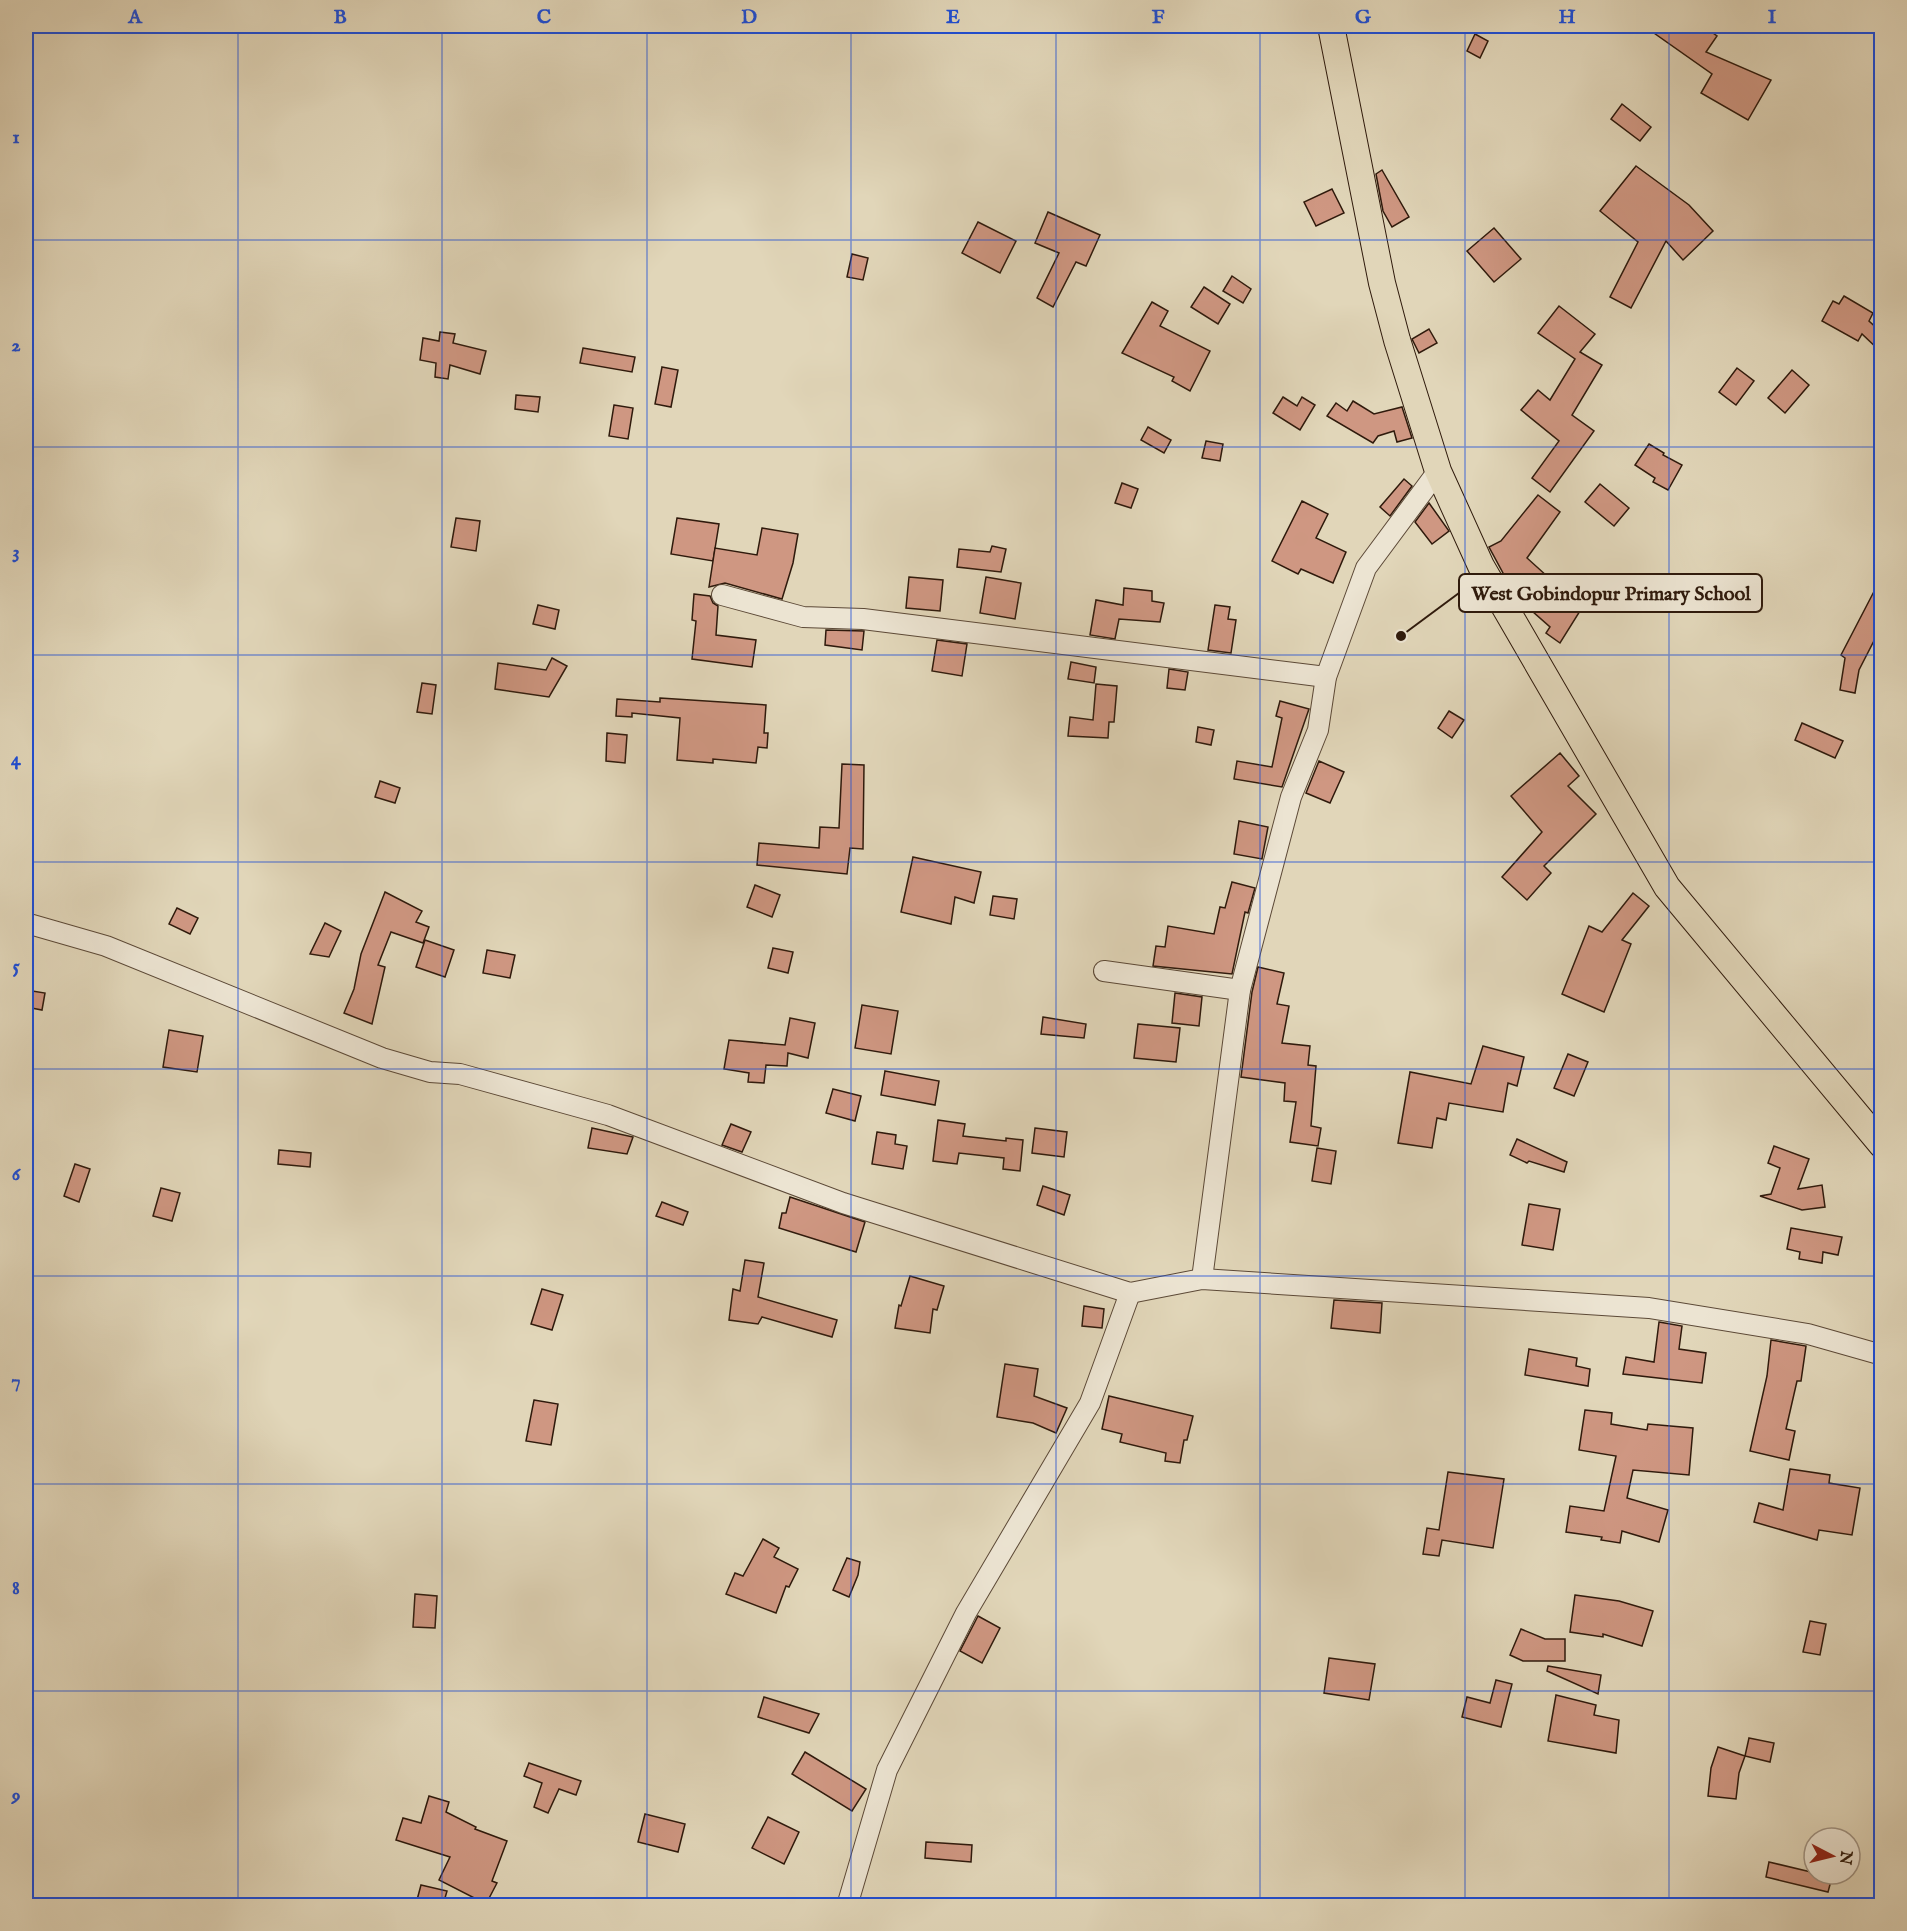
<svg xmlns="http://www.w3.org/2000/svg" width="1907" height="1931" viewBox="0 0 1907 1931" font-family="'IM FELL English',serif">
  <rect width="100%" height="100%" fill="#e1d6b9"/>
  <filter id="stains"><feTurbulence type="fractalNoise" baseFrequency=".00333" numOctaves="4"/><feColorMatrix values="0 0 0 0 .2 0 0 0 0 .09 0 0 0 0 .02 0 0 0 .5 -.17"/></filter>
  <radialGradient id="worn" r=".72"><stop offset=".6" stop-color="#630" stop-opacity="0"/><stop offset="1" stop-color="#630" stop-opacity=".3"/></radialGradient>
  <g fill="#cf9782" stroke="#2f1a0c" stroke-width="1.5">
    <path d="M 1644,26 L 1703,26 L 1717,36 L 1706,52 L 1771,80 L 1748,120 L 1701,93 L 1712,74 Z"/>
    <path d="M 1475,34 L 1488,41 L 1480,58 L 1467,51 Z"/>
    <path d="M 1622,104 L 1651,127 L 1640,141 L 1611,119 Z"/>
    <path d="M 1636,166 L 1689,205 L 1713,231 L 1683,260 L 1666,241 L 1631,308 L 1610,297 L 1638,242 L 1600,211 Z"/>
    <path d="M 1382,170 L 1409,217 L 1392,227 L 1383,211 L 1376,174 Z"/>
    <path d="M 1332,189 L 1344,213 L 1316,226 L 1304,202 Z"/>
    <path d="M 1048,212 L 1100,235 L 1086,266 L 1076,262 L 1053,307 L 1037,298 L 1059,253 L 1035,243 Z"/>
    <path d="M 978,222 L 1016,241 L 1000,273 L 962,253 Z"/>
    <path d="M 1494,228 L 1521,259 L 1494,282 L 1467,251 Z"/>
    <path d="M 852,254 L 868,258 L 863,280 L 847,277 Z"/>
    <path d="M 1232,276 L 1251,289 L 1243,303 L 1223,291 Z"/>
    <path d="M 1204,287 L 1230,304 L 1218,324 L 1191,307 Z"/>
    <path d="M 1844,296 L 1873,313 L 1869,321 L 1881,332 L 1881,352 L 1862,334 L 1858,341 L 1822,321 L 1833,301 L 1839,304 Z"/>
    <path d="M 1152,302 L 1168,311 L 1160,326 L 1210,351 L 1190,391 L 1172,381 L 1174,377 L 1122,353 Z"/>
    <path d="M 1559,306 L 1595,334 L 1580,352 L 1602,365 L 1572,415 L 1594,431 L 1550,492 L 1532,478 L 1559,441 L 1521,410 L 1538,390 L 1550,400 L 1575,359 L 1538,333 Z"/>
    <path d="M 1429,329 L 1437,343 L 1419,353 L 1412,339 Z"/>
    <path d="M 440,332 L 455,334 L 453,343 L 486,351 L 480,374 L 450,365 L 448,379 L 435,377 L 436,363 L 420,360 L 423,338 L 439,341 Z"/>
    <path d="M 583,348 L 635,357 L 632,372 L 580,363 Z"/>
    <path d="M 662,367 L 678,370 L 671,407 L 655,404 Z"/>
    <path d="M 1737,368 L 1754,381 L 1736,405 L 1719,392 Z"/>
    <path d="M 1792,370 L 1809,385 L 1785,413 L 1768,398 Z"/>
    <path d="M 516,395 L 540,397 L 538,412 L 515,409 Z"/>
    <path d="M 1283,397 L 1297,406 L 1302,397 L 1315,405 L 1300,430 L 1273,413 Z"/>
    <path d="M 1353,401 L 1374,414 L 1402,407 L 1412,438 L 1397,442 L 1394,431 L 1378,436 L 1373,443 L 1327,416 L 1336,403 L 1347,411 Z"/>
    <path d="M 614,405 L 633,408 L 628,439 L 609,436 Z"/>
    <path d="M 1148,427 L 1171,440 L 1164,453 L 1141,440 Z"/>
    <path d="M 1206,441 L 1223,444 L 1220,461 L 1202,458 Z"/>
    <path d="M 1649,444 L 1664,453 L 1663,455 L 1682,465 L 1668,490 L 1653,482 L 1655,478 L 1635,465 Z"/>
    <path d="M 1404,479 L 1412,486 L 1390,516 L 1380,507 Z"/>
    <path d="M 1122,483 L 1138,489 L 1131,508 L 1115,503 Z"/>
    <path d="M 1600,484 L 1629,508 L 1614,526 L 1585,502 Z"/>
    <path d="M 1538,495 L 1560,512 L 1527,558 L 1558,586 L 1552,593 L 1580,611 L 1560,643 L 1546,633 L 1550,627 L 1516,597 L 1489,547 L 1501,541 Z"/>
    <path d="M 1302,501 L 1328,514 L 1316,538 L 1346,552 L 1333,583 L 1301,569 L 1298,574 L 1272,561 Z"/>
    <path d="M 1429,503 L 1449,531 L 1432,544 L 1415,522 Z"/>
    <path d="M 456,518 L 480,521 L 476,551 L 451,547 Z"/>
    <path d="M 677,518 L 719,524 L 713,561 L 671,554 Z"/>
    <path d="M 762,528 L 798,534 L 793,563 L 782,599 L 725,583 L 709,587 L 715,548 L 757,555 Z"/>
    <path d="M 992,546 L 1006,549 L 1001,572 L 957,567 L 959,549 L 990,552 Z"/>
    <path d="M 909,577 L 943,580 L 940,611 L 906,608 Z"/>
    <path d="M 986,577 L 1021,583 L 1015,619 L 980,613 Z"/>
    <path d="M 1881,578 L 1881,627 L 1859,670 L 1855,693 L 1840,690 L 1845,658 L 1841,655 Z"/>
    <path d="M 1124,588 L 1152,591 L 1152,601 L 1164,603 L 1160,622 L 1119,619 L 1115,639 L 1090,635 L 1096,600 L 1123,605 Z"/>
    <path d="M 694,594 L 710,596 L 713,603 L 718,606 L 716,635 L 756,640 L 752,667 L 692,659 L 696,621 L 692,620 Z"/>
    <path d="M 538,605 L 559,610 L 555,629 L 533,624 Z"/>
    <path d="M 1215,605 L 1230,607 L 1228,619 L 1236,620 L 1231,653 L 1208,650 Z"/>
    <path d="M 826,630 L 864,631 L 862,650 L 825,645 Z"/>
    <path d="M 937,640 L 967,644 L 962,676 L 932,671 Z"/>
    <path d="M 552,658 L 567,666 L 549,697 L 495,689 L 498,663 L 546,670 Z"/>
    <path d="M 1071,662 L 1096,667 L 1094,683 L 1068,679 Z"/>
    <path d="M 1169,669 L 1188,672 L 1185,690 L 1167,688 Z"/>
    <path d="M 422,683 L 436,685 L 432,714 L 417,712 Z"/>
    <path d="M 1096,684 L 1117,686 L 1114,722 L 1109,722 L 1108,738 L 1068,736 L 1070,717 L 1093,720 Z"/>
    <path d="M 660,698 L 766,705 L 764,733 L 768,733 L 767,748 L 758,747 L 756,763 L 713,759 L 713,763 L 677,760 L 680,718 L 632,713 L 632,717 L 616,716 L 617,699 L 660,702 Z"/>
    <path d="M 1280,701 L 1309,709 L 1282,787 L 1234,779 L 1237,761 L 1272,767 L 1282,718 L 1276,716 Z"/>
    <path d="M 1449,711 L 1464,720 L 1452,738 L 1438,728 Z"/>
    <path d="M 1802,723 L 1843,741 L 1835,758 L 1795,740 Z"/>
    <path d="M 1198,727 L 1214,730 L 1211,745 L 1196,742 Z"/>
    <path d="M 607,733 L 627,735 L 625,763 L 606,761 Z"/>
    <path d="M 1560,753 L 1579,776 L 1568,786 L 1596,814 L 1544,866 L 1551,873 L 1527,900 L 1502,877 L 1542,832 L 1511,796 Z"/>
    <path d="M 1319,761 L 1344,772 L 1330,803 L 1306,793 Z"/>
    <path d="M 842,764 L 864,765 L 863,849 L 850,848 L 847,874 L 757,865 L 759,843 L 819,848 L 820,827 L 839,828 Z"/>
    <path d="M 380,781 L 400,788 L 395,803 L 375,797 Z"/>
    <path d="M 1239,821 L 1268,827 L 1262,859 L 1234,854 Z"/>
    <path d="M 913,857 L 981,872 L 974,903 L 955,897 L 951,924 L 901,912 Z"/>
    <path d="M 1232,882 L 1255,888 L 1248,913 L 1245,912 L 1232,974 L 1153,966 L 1156,946 L 1165,947 L 1168,926 L 1214,934 L 1220,907 L 1225,908 Z"/>
    <path d="M 755,885 L 780,895 L 772,917 L 747,907 Z"/>
    <path d="M 385,892 L 422,911 L 416,922 L 429,927 L 423,943 L 391,932 L 378,965 L 385,967 L 372,1024 L 344,1013 L 354,989 L 361,954 Z"/>
    <path d="M 1633,893 L 1649,906 L 1622,940 L 1631,944 L 1604,1012 L 1562,994 L 1589,926 L 1602,932 Z"/>
    <path d="M 993,896 L 1017,899 L 1014,919 L 990,915 Z"/>
    <path d="M 177,908 L 198,918 L 190,934 L 169,924 Z"/>
    <path d="M 325,923 L 341,931 L 329,957 L 310,954 Z"/>
    <path d="M 425,940 L 454,950 L 445,977 L 416,967 Z"/>
    <path d="M 773,948 L 793,952 L 788,973 L 768,968 Z"/>
    <path d="M 487,950 L 515,955 L 510,978 L 483,973 Z"/>
    <path d="M 1258,967 L 1284,973 L 1277,1004 L 1289,1006 L 1282,1043 L 1310,1046 L 1308,1065 L 1316,1066 L 1311,1126 L 1321,1128 L 1318,1146 L 1290,1142 L 1296,1102 L 1284,1101 L 1285,1083 L 1241,1077 L 1252,992 Z"/>
    <path d="M 26,990 L 45,993 L 42,1010 L 26,1007 Z"/>
    <path d="M 1175,993 L 1202,997 L 1199,1026 L 1172,1023 Z"/>
    <path d="M 862,1005 L 898,1011 L 891,1054 L 855,1048 Z"/>
    <path d="M 1043,1017 L 1086,1024 L 1084,1038 L 1041,1034 Z"/>
    <path d="M 790,1018 L 815,1023 L 808,1058 L 788,1053 L 787,1066 L 766,1065 L 764,1083 L 748,1082 L 749,1073 L 724,1069 L 729,1040 L 785,1045 Z"/>
    <path d="M 1138,1024 L 1180,1028 L 1176,1062 L 1134,1058 Z"/>
    <path d="M 169,1030 L 203,1036 L 197,1072 L 163,1067 Z"/>
    <path d="M 1483,1046 L 1524,1057 L 1517,1086 L 1508,1083 L 1503,1112 L 1449,1103 L 1446,1120 L 1437,1118 L 1432,1148 L 1398,1143 L 1410,1072 L 1471,1084 Z"/>
    <path d="M 1568,1054 L 1588,1062 L 1574,1096 L 1554,1088 Z"/>
    <path d="M 885,1071 L 939,1081 L 935,1105 L 881,1095 Z"/>
    <path d="M 833,1089 L 861,1096 L 855,1121 L 826,1113 Z"/>
    <path d="M 938,1120 L 965,1124 L 963,1136 L 1006,1141 L 1006,1138 L 1023,1140 L 1020,1171 L 1003,1169 L 1004,1158 L 959,1153 L 957,1164 L 933,1161 Z"/>
    <path d="M 731,1124 L 751,1132 L 742,1152 L 722,1145 Z"/>
    <path d="M 592,1128 L 633,1137 L 627,1154 L 588,1148 Z"/>
    <path d="M 1035,1128 L 1067,1132 L 1064,1157 L 1032,1153 Z"/>
    <path d="M 877,1132 L 896,1135 L 895,1144 L 907,1146 L 903,1169 L 872,1164 Z"/>
    <path d="M 1517,1139 L 1567,1162 L 1564,1172 L 1529,1161 L 1527,1163 L 1510,1155 Z"/>
    <path d="M 1774,1146 L 1809,1159 L 1798,1189 L 1822,1185 L 1825,1207 L 1802,1210 L 1760,1196 L 1771,1194 L 1780,1168 L 1768,1163 Z"/>
    <path d="M 1317,1148 L 1336,1151 L 1331,1184 L 1312,1181 Z"/>
    <path d="M 279,1150 L 311,1153 L 310,1167 L 278,1164 Z"/>
    <path d="M 75,1164 L 90,1169 L 79,1202 L 64,1196 Z"/>
    <path d="M 1043,1186 L 1070,1195 L 1064,1215 L 1037,1205 Z"/>
    <path d="M 161,1188 L 180,1193 L 172,1221 L 153,1216 Z"/>
    <path d="M 790,1197 L 865,1222 L 856,1252 L 779,1228 L 782,1213 L 786,1213 Z"/>
    <path d="M 662,1202 L 688,1212 L 683,1225 L 656,1216 Z"/>
    <path d="M 1529,1204 L 1560,1209 L 1553,1250 L 1522,1245 Z"/>
    <path d="M 1791,1228 L 1842,1237 L 1838,1255 L 1823,1252 L 1822,1263 L 1799,1259 L 1800,1252 L 1787,1249 Z"/>
    <path d="M 745,1260 L 764,1263 L 758,1297 L 837,1320 L 832,1337 L 762,1317 L 758,1324 L 729,1320 L 733,1289 L 740,1291 Z"/>
    <path d="M 910,1276 L 944,1286 L 937,1310 L 933,1309 L 930,1333 L 895,1328 L 899,1305 L 901,1306 Z"/>
    <path d="M 542,1289 L 563,1295 L 552,1330 L 531,1324 Z"/>
    <path d="M 1334,1300 L 1382,1303 L 1380,1333 L 1331,1328 Z"/>
    <path d="M 1084,1306 L 1104,1309 L 1102,1328 L 1082,1326 Z"/>
    <path d="M 1659,1322 L 1682,1326 L 1679,1349 L 1706,1353 L 1702,1383 L 1623,1374 L 1626,1357 L 1654,1362 Z"/>
    <path d="M 1771,1340 L 1806,1346 L 1801,1381 L 1797,1381 L 1786,1429 L 1795,1431 L 1789,1460 L 1750,1451 L 1767,1376 Z"/>
    <path d="M 1529,1349 L 1577,1358 L 1576,1366 L 1590,1369 L 1588,1386 L 1525,1375 Z"/>
    <path d="M 1005,1364 L 1038,1369 L 1034,1396 L 1067,1408 L 1056,1433 L 1033,1423 L 997,1417 Z"/>
    <path d="M 1109,1396 L 1193,1416 L 1187,1440 L 1184,1440 L 1180,1463 L 1165,1461 L 1166,1453 L 1120,1442 L 1122,1434 L 1102,1429 Z"/>
    <path d="M 534,1400 L 558,1404 L 551,1445 L 526,1441 Z"/>
    <path d="M 1585,1410 L 1612,1413 L 1611,1424 L 1647,1430 L 1648,1424 L 1693,1428 L 1689,1475 L 1633,1470 L 1627,1498 L 1668,1510 L 1659,1542 L 1622,1531 L 1620,1543 L 1601,1540 L 1602,1537 L 1566,1532 L 1570,1506 L 1604,1511 L 1616,1456 L 1579,1450 Z"/>
    <path d="M 1790,1469 L 1830,1475 L 1829,1483 L 1860,1488 L 1852,1535 L 1819,1530 L 1817,1540 L 1754,1522 L 1759,1503 L 1783,1510 Z"/>
    <path d="M 1448,1472 L 1504,1479 L 1493,1548 L 1442,1540 L 1439,1556 L 1423,1554 L 1427,1528 L 1439,1530 Z"/>
    <path d="M 763,1539 L 779,1548 L 774,1557 L 798,1569 L 789,1587 L 786,1586 L 776,1613 L 726,1594 L 735,1573 L 743,1576 Z"/>
    <path d="M 847,1558 L 860,1562 L 858,1575 L 849,1597 L 833,1590 Z"/>
    <path d="M 415,1594 L 437,1596 L 435,1628 L 413,1627 Z"/>
    <path d="M 1575,1595 L 1619,1601 L 1653,1611 L 1642,1646 L 1603,1634 L 1603,1637 L 1570,1632 Z"/>
    <path d="M 978,1616 L 1000,1628 L 982,1663 L 960,1651 Z"/>
    <path d="M 1810,1621 L 1826,1624 L 1820,1655 L 1803,1652 Z"/>
    <path d="M 1521,1629 L 1545,1639 L 1565,1639 L 1565,1661 L 1523,1661 L 1510,1655 Z"/>
    <path d="M 1329,1658 L 1375,1664 L 1369,1700 L 1324,1693 Z"/>
    <path d="M 1548,1666 L 1601,1675 L 1598,1694 L 1547,1671 Z"/>
    <path d="M 1496,1680 L 1512,1684 L 1501,1727 L 1462,1717 L 1467,1697 L 1490,1703 Z"/>
    <path d="M 1556,1695 L 1596,1705 L 1594,1715 L 1619,1720 L 1616,1753 L 1548,1741 Z"/>
    <path d="M 764,1697 L 819,1714 L 809,1733 L 758,1717 Z"/>
    <path d="M 1749,1738 L 1774,1743 L 1770,1762 L 1745,1756 Z"/>
    <path d="M 1718,1747 L 1745,1756 L 1739,1773 L 1736,1799 L 1708,1796 L 1711,1768 Z"/>
    <path d="M 805,1752 L 866,1789 L 852,1811 L 792,1774 Z"/>
    <path d="M 529,1763 L 581,1781 L 576,1795 L 559,1789 L 548,1813 L 534,1807 L 542,1783 L 524,1776 Z"/>
    <path d="M 429,1796 L 449,1802 L 446,1812 L 476,1827 L 475,1829 L 507,1841 L 492,1881 L 497,1883 L 486,1904 L 439,1880 L 450,1857 L 396,1840 L 403,1818 L 421,1823 Z"/>
    <path d="M 645,1814 L 685,1824 L 678,1852 L 638,1842 Z"/>
    <path d="M 768,1817 L 799,1832 L 784,1864 L 752,1848 Z"/>
    <path d="M 926,1842 L 972,1845 L 971,1862 L 925,1858 Z"/>
    <path d="M 1769,1862 L 1832,1877 L 1828,1892 L 1766,1877 Z"/>
    <path d="M 421,1885 L 447,1891 L 443,1905 L 417,1900 Z"/>
  </g>
  <g fill="none" stroke-linecap="round" stroke-linejoin="round">
    <defs>
      <g id="minor">
        <path d="M 722,595 L 803,617 L 863,619 L 1326,677"/>
        <path d="M 26,923 L 106,946 L 382,1058 L 430,1072 L 460,1074 L 608,1115 L 843,1203 L 1130,1293 L 1202,1279 L 1649,1308 L 1808,1334 L 1882,1355"/>
        <path d="M 1104,971 L 1240,990"/>
        <path d="M 1202,1279 L 1240,990 L 1291,797 L 1318,730 L 1326,677 L 1366,568 L 1438,471"/>
        <path d="M 847,1906 L 887,1770 L 966,1613 L 1090,1403 L 1130,1293"/>
      </g>
      <path id="major" d="M 1331,26 L 1382,283 L 1397,340 L 1438,471 L 1481,566 L 1667,887 L 1882,1145"/>
    </defs>
    <use href="#minor" stroke="#5c4937" stroke-width="22"/>
    <use href="#major" stroke="#2f1a0c" stroke-width="28"/>
    <use href="#minor" stroke="#ece4d2" stroke-width="20"/>
    <use href="#major" stroke="#e1d6b9" stroke-width="26"/>
  </g>
  <path fill="none" stroke="#1d4ed8" stroke-width="1.5" stroke-opacity="0.55" d="M 238,26 L 238,1906M 442,26 L 442,1906M 647,26 L 647,1906M 851,26 L 851,1906M 1056,26 L 1056,1906M 1260,26 L 1260,1906M 1465,26 L 1465,1906M 1669,26 L 1669,1906M 26,240 L 1882,240M 26,447 L 1882,447M 26,655 L 1882,655M 26,862 L 1882,862M 26,1069 L 1882,1069M 26,1276 L 1882,1276M 26,1484 L 1882,1484M 26,1691 L 1882,1691"/>
  <path fill="none" stroke="#2f1a0c" stroke-width="2" d="M1401 636L1459 593"/>
  <circle fill="#2f1a0c" stroke="#ece4d2" stroke-width="2" cx="1401" cy="636" r="6"/>
  <rect fill="#ece4d2" stroke="#2f1a0c" stroke-width="2" x="1459" y="574" width="303" height="38" rx="6"/>
  <g font-size="20" text-anchor="middle" font-weight="bold" fill="#2f1a0c">
    <text x="1611" y="600">West Gobindopur Primary School</text>
  </g>
  <rect width="1907" height="1931" fill="none" stroke="#e1d6b9" stroke-width="66"/>
  <g transform="translate(1832 1856) rotate(97)"><circle r="28" fill="#ece4d2" stroke="#a09383" stroke-width="1.5"/>
  <path d="M0-4.5L10 22L0 15L-10 22Z" fill="#8f2418"/>
  <text y="-9" font-size="16" font-weight="bold" text-anchor="middle" fill="#2f1a0c">N</text>
  </g>
  <rect x="33" y="33" width="1841" height="1865" fill="none" stroke="#1d4ed8" stroke-width="2"/>
  <g font-size="20" text-anchor="middle" font-weight="bold" fill="#1d4ed8">
    <text x="135" y="23">A</text>
    <text x="340" y="23">B</text>
    <text x="544" y="23">C</text>
    <text x="749" y="23">D</text>
    <text x="953" y="23">E</text>
    <text x="1158" y="23">F</text>
    <text x="1363" y="23">G</text>
    <text x="1567" y="23">H</text>
    <text x="1772" y="23">I</text>
    <text x="16" y="143">1</text>
    <text x="16" y="351">2</text>
    <text x="16" y="558">3</text>
    <text x="16" y="765">4</text>
    <text x="16" y="972">5</text>
    <text x="16" y="1180">6</text>
    <text x="16" y="1387">7</text>
    <text x="16" y="1594">8</text>
    <text x="16" y="1801">9</text>
  </g>
  <rect width="100%" height="100%" filter="url(#stains)"/>
  <rect width="100%" height="100%" fill="url(#worn)"/>
</svg>
